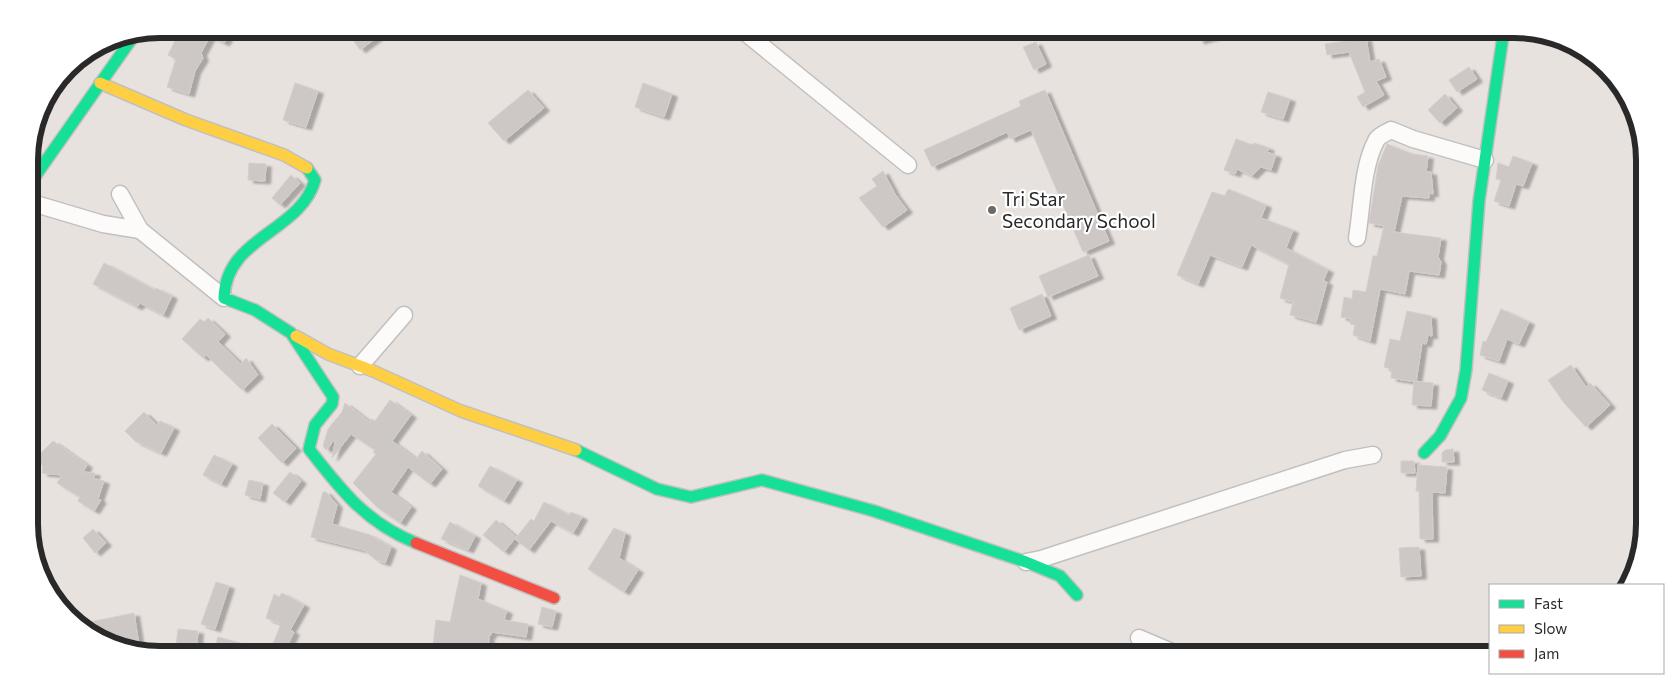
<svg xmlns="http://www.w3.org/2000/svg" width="1674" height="684" viewBox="0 0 1674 684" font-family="Commissioner,sans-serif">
  <defs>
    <filter id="shadow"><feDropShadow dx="5.5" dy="3" stdDeviation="1" flood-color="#0004"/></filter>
  </defs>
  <rect width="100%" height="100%" fill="#e8e2df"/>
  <g fill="#cdc8c6" stroke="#d3cecb" filter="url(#shadow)">
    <path d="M 181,29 L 232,29 L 224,43 L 210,36 L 201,53 L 203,58 L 195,71 L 189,94 L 167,87 L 176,59 L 168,55 Z"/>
    <path d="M 356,29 L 388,29 L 360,50 L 349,34 Z"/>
    <path d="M 1195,29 L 1230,29 L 1231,32 L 1199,41 Z"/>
    <path d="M 1366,38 L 1370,62 L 1379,59 L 1386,77 L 1376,81 L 1384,95 L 1363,107 L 1357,97 L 1365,92 L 1349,52 L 1327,55 L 1325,44 Z"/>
    <path d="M 1036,42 L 1046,64 L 1034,70 L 1023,47 Z"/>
    <path d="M 1469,67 L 1477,79 L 1457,92 L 1449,80 Z"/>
    <path d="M 295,83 L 318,91 L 306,127 L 283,120 Z"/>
    <path d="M 643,83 L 672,94 L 664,117 L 635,107 Z"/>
    <path d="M 528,90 L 544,108 L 504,141 L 488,123 Z"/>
    <path d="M 1045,90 L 1109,241 L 1083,252 L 1031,130 L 1010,139 L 1007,132 L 932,167 L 924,150 L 1021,106 L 1019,101 Z"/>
    <path d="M 1268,92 L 1290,99 L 1283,119 L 1261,112 Z"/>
    <path d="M 1445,94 L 1457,108 L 1440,123 L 1428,110 Z"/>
    <path d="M 1236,139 L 1252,145 L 1254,143 L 1269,148 L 1267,152 L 1276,155 L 1271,170 L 1261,167 L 1252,176 L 1237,169 L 1235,174 L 1224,170 Z"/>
    <path d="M 1387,144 L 1412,154 L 1428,156 L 1426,172 L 1431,172 L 1433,194 L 1429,193 L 1429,198 L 1402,196 L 1394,232 L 1441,238 L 1438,257 L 1441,262 L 1439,275 L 1409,271 L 1405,294 L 1380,289 L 1370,341 L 1353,335 L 1355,325 L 1350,324 L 1351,319 L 1341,317 L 1344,297 L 1352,299 L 1353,290 L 1366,292 L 1373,256 L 1377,256 L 1384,226 L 1369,223 L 1378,166 Z"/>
    <path d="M 1513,156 L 1532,163 L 1523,186 L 1516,184 L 1509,206 L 1494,201 L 1501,180 L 1496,179 L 1498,163 L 1509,167 Z"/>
    <path d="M 249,163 L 266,164 L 265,181 L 248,180 Z"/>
    <path d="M 883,171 L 895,194 L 907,210 L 883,227 L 859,198 L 877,186 L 872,179 Z"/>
    <path d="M 291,175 L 300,183 L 280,205 L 272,198 Z"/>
    <path d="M 1228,189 L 1266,205 L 1261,218 L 1293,230 L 1286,248 L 1328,270 L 1323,281 L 1327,282 L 1316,322 L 1290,315 L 1293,302 L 1280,298 L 1289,264 L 1251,245 L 1242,267 L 1210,255 L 1198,284 L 1177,275 L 1212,192 L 1225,196 Z"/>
    <path d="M 1089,255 L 1098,276 L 1048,297 L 1039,276 Z"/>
    <path d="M 104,263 L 155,290 L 156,288 L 172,296 L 163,315 L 140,303 L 137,307 L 93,284 Z"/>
    <path d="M 1042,294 L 1051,316 L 1019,330 L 1010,308 Z"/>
    <path d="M 1501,309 L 1529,322 L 1519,344 L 1507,339 L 1499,361 L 1480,355 L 1483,341 L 1486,342 Z"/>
    <path d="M 1407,311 L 1431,316 L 1432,336 L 1428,335 L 1426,344 L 1422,343 L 1416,382 L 1391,378 L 1392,369 L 1384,367 L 1390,339 L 1400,341 Z"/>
    <path d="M 208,318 L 225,334 L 218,342 L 241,364 L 246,358 L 258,375 L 242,390 L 206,355 L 203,358 L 182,339 L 200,319 L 204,322 Z"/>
    <path d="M 1571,365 L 1586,387 L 1590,383 L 1610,405 L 1586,427 L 1564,403 L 1548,380 Z"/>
    <path d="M 1489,373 L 1508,381 L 1501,398 L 1482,390 Z"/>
    <path d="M 1414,381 L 1433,383 L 1431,406 L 1412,405 Z"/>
    <path d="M 390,400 L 411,415 L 392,441 L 416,459 L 422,451 L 442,469 L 430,484 L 408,467 L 391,492 L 411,507 L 400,523 L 377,507 L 353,483 L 376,454 L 373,452 L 375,450 L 351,434 L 332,458 L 336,438 L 326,450 L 323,446 L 328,429 L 342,412 L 345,403 L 370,422 L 372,419 L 375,421 Z"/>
    <path d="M 144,412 L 157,425 L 160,421 L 174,428 L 161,453 L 135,441 L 125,431 Z"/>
    <path d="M 272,424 L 296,448 L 282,463 L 258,438 Z"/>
    <path d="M 53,441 L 87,465 L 83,472 L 95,473 L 93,478 L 104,481 L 98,499 L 101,500 L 94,511 L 78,501 L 80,497 L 57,483 L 62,475 L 42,473 L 43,466 L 35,459 Z"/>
    <path d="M 1453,449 L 1454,462 L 1442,462 L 1442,453 L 1445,450 Z"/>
    <path d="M 214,455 L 232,464 L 221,484 L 203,475 Z"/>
    <path d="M 1401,461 L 1414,461 L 1415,473 L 1401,473 Z"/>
    <path d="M 1418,465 L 1447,467 L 1445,493 L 1432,492 L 1433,539 L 1420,539 L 1419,491 L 1416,491 Z"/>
    <path d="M 490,466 L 517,480 L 504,501 L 478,486 Z"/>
    <path d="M 290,472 L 301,481 L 285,502 L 273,493 Z"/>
    <path d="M 249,480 L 263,483 L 260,499 L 245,495 Z"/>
    <path d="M 323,492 L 326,492 L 337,505 L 332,524 L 370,535 L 391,547 L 385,563 L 376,560 L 364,550 L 311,537 Z"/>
    <path d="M 544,502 L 569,515 L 571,512 L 582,517 L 573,533 L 551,521 L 529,550 L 515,539 L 531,519 L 534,521 Z"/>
    <path d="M 496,520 L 516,537 L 504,552 L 483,535 Z"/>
    <path d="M 450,522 L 475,536 L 468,550 L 441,539 Z"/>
    <path d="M 614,528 L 625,533 L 619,558 L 638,570 L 624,592 L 588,569 Z"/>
    <path d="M 93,529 L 106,543 L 95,553 L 83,538 Z"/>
    <path d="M 1419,547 L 1421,576 L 1401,577 L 1399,548 Z"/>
    <path d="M 460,575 L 481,583 L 478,599 L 507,611 L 504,620 L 528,624 L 526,637 L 491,632 L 491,635 L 489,635 L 488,653 L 433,645 L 436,620 L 450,622 Z"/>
    <path d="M 216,582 L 229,586 L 215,629 L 201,624 Z"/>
    <path d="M 282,593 L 304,605 L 290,630 L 294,632 L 283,655 L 273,652 L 272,655 L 244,655 L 216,644 L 218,637 L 270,651 L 281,624 L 266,618 L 274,594 L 279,597 Z"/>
    <path d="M 542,607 L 556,611 L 552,627 L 538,624 Z"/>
    <path d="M 134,613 L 140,652 L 117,648 L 80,624 Z"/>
    <path d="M 178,629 L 198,631 L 196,654 L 175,655 Z"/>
  </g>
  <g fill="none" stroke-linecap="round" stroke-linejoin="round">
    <defs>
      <g id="street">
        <path d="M 741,29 L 908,165"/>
        <path d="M 120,194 L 140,230 L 224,298"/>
        <path d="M 29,202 L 103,224 L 140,230"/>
        <path d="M 1357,238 C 1362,209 1362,167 1376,141 C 1378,136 1386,133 1391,130 L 1413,139 L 1485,160"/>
        <path d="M 360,366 L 404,315"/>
        <path d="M 1026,562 L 1041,559 L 1345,460 L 1373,455"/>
        <path d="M 1139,638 L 1179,655"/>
      </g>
      <g id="fast">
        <path d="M 307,168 L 315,180 C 300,233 226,236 224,298 L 255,310 L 291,333 L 333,397 L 332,404 L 315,425 L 309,449 C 341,490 366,523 416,543"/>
        <path d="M 29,185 L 135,34"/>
        <path d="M 576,450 L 657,489 L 691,497 L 762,480 L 874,511 L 1026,562 L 1060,576 L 1077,595"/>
        <path d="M 1424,453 L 1440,436 L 1461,398 L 1466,370 L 1479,201 L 1504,29"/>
      </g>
      <g id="slow">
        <path d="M 100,83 L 186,120 L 284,155 L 307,168"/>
        <path d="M 296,336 L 328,354 L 373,371 L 461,411 L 576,450"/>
      </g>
      <path id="jam" d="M 416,543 L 554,598"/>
    </defs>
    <use href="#street" stroke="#c1c0c0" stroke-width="19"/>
    <use href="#fast" stroke="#c1c0c0" stroke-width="14"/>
    <use href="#slow" stroke="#c1c0c0" stroke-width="14"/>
    <use href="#jam" stroke="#c1c0c0" stroke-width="14"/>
    <use href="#street" stroke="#fcfbfa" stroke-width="16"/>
    <use href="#fast" stroke="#16e098" stroke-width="11"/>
    <use href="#slow" stroke="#ffcf43" stroke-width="11"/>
    <use href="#jam" stroke="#f24e42" stroke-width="11"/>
  </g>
  <circle fill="#6c6a69" stroke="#fff" stroke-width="2" cx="992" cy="210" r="5"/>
  <g text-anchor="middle" stroke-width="4.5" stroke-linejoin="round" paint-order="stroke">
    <g font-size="19" fill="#292929" stroke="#fff" text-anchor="start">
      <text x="1002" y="206">Tri Star<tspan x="1002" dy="22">Secondary School</tspan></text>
    </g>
  </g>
  <path d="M0 0H1674V684H0ZM160 38H1514A122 122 0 0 1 1636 160V524A122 122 0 0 1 1514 646H160A122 122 0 0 1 38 524V160A122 122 0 0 1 160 38Z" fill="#fff" fill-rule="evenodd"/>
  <path fill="none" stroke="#292929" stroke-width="6" d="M160 38H1514A122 122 0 0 1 1636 160V524A122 122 0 0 1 1514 646H160A122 122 0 0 1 38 524V160A122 122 0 0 1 160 38Z"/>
  <rect x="1489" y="584" width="175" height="90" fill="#ffffff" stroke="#a9a9a9"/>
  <rect x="1499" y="600" width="25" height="8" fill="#16e098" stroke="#a9a9a9"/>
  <text x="1534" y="609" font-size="15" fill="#292929">Fast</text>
  <rect x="1499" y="625" width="25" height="8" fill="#ffcf43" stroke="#a9a9a9"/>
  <text x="1534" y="634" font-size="15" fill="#292929">Slow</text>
  <rect x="1499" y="650" width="25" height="8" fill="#f24e42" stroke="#a9a9a9"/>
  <text x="1534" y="659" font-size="15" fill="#292929">Jam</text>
</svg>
